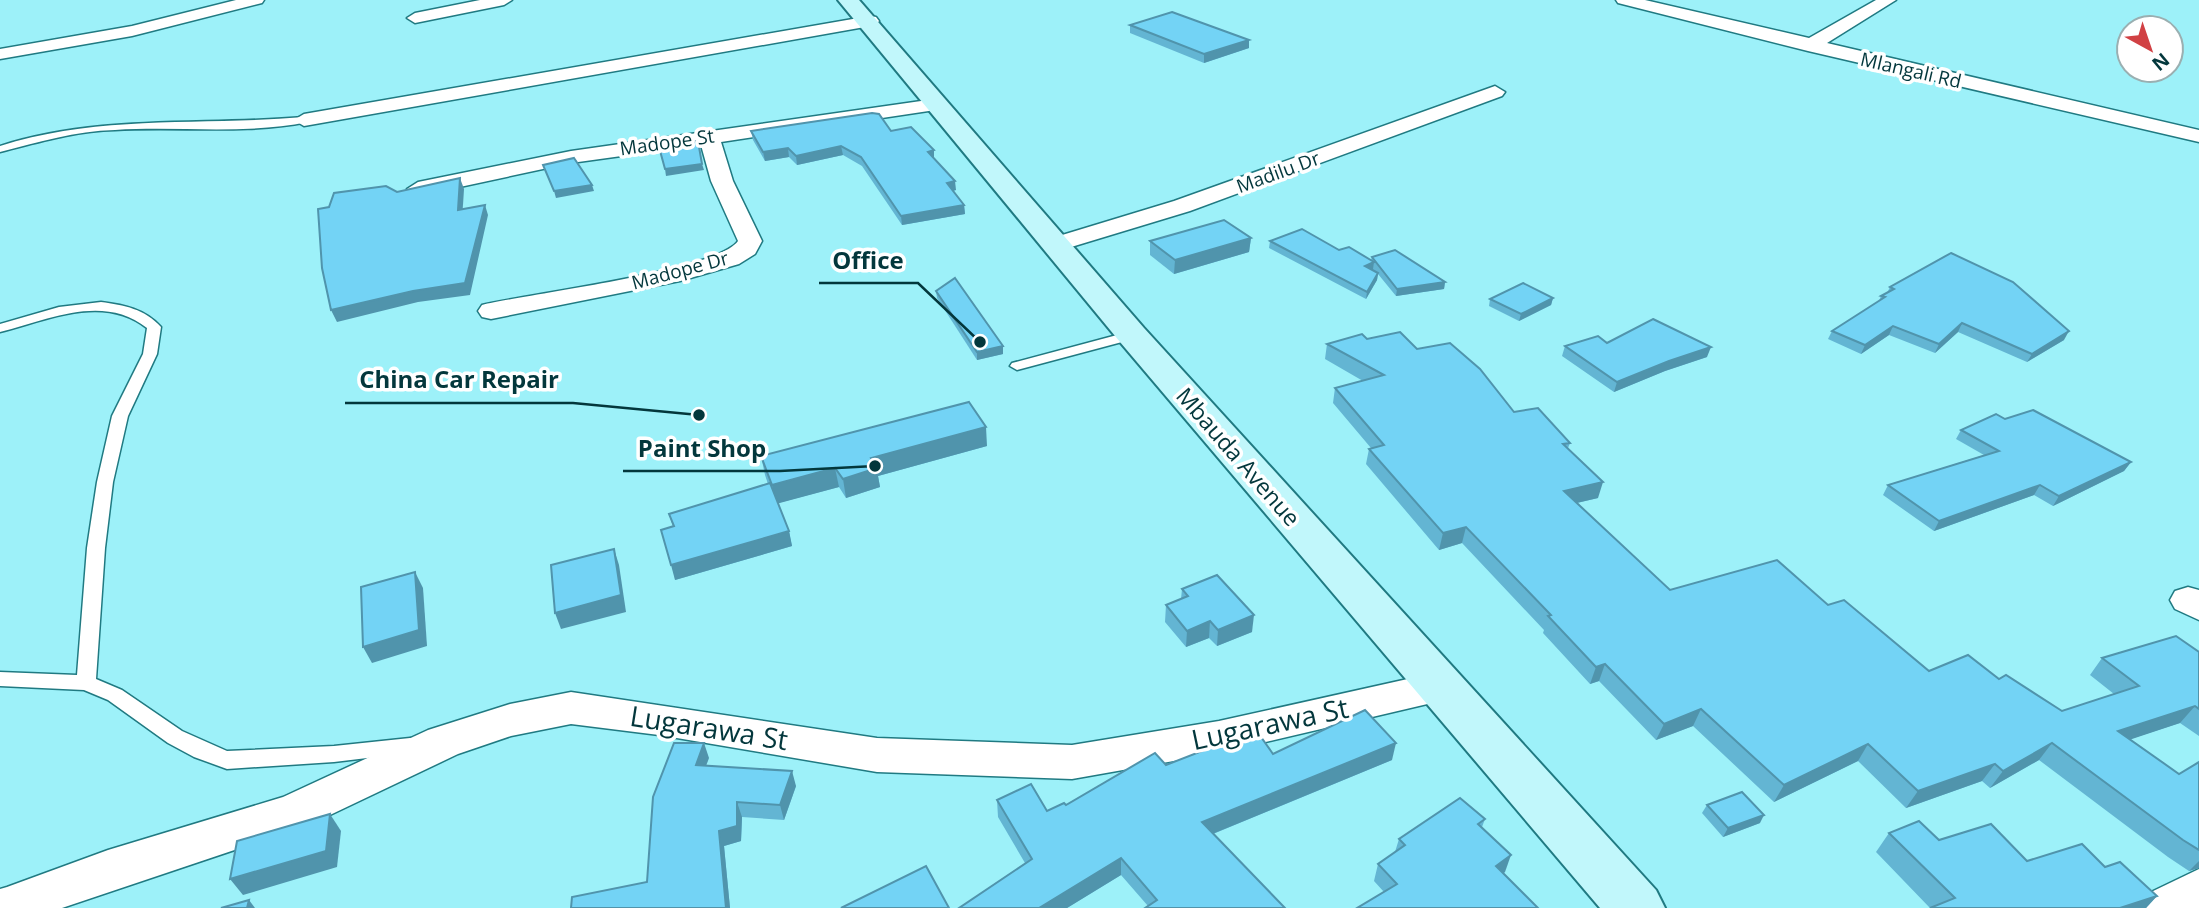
<svg xmlns="http://www.w3.org/2000/svg" width="2199" height="908" viewBox="0 0 2199 908" font-family="'Open Sans',sans-serif">
  <rect width="100%" height="100%" fill="#9df1f9"/>
  <g fill="none" stroke-linecap="round" stroke-linejoin="round">
    <defs>
      <g id="lane">
        <path d="M 304,117 L 308,118 L 308,122 C 245,135 178,126 115,130 C 75,131 39,142 0,152 L 0,146 C 100,114 201,126 304,117 Z"/>
        <path d="M 101,302 C 124,305 145,309 161,327 L 157,354 L 128,416 L 113,482 L 105,548 L 96,679 L 122,690 L 182,731 L 227,751 L 334,746 L 410,738 L 417,740 L 420,746 L 417,752 L 334,762 L 227,769 L 194,757 L 168,743 L 108,700 L 84,690 L 0,686 L 0,672 L 77,675 L 87,548 L 97,482 L 112,416 L 143,354 L 147,328 C 103,293 48,320 0,332 L 0,324 L 59,307 Z"/>
        <path d="M 1132,331 L 1137,332 L 1139,335 L 1137,338 L 1017,370 L 1010,366 L 1012,363 Z"/>
      </g>
      <g id="street">
        <path d="M 236,0 L 264,0 L 262,3 L 132,36 L 0,59 L 0,49 L 132,26 Z"/>
        <path d="M 480,0 L 512,0 L 504,5 L 415,23 L 407,18 L 415,13 Z"/>
        <path d="M 1616,0 L 1645,0 L 1809,38 L 1876,0 L 1896,0 L 1827,43 L 2199,130 L 2199,142 L 1808,51 L 1618,3 Z"/>
        <path d="M 870,16 L 876,17 L 879,21 L 876,25 L 304,126 L 294,120 L 304,114 Z"/>
        <path d="M 1495,86 L 1505,92 L 1502,96 L 1190,211 L 1058,251 L 1049,249 L 1046,244 L 1049,239 L 1174,201 Z"/>
        <path d="M 935,99 L 942,101 L 945,105 L 942,109 L 721,142 L 733,181 L 762,241 L 755,254 L 739,264 L 680,281 L 491,319 L 482,317 L 478,311 L 482,305 C 526,294 717,271 738,241 L 711,181 L 701,145 L 571,163 L 418,196 L 407,189 L 418,182 L 571,151 Z"/>
        <path d="M 2188,587 L 2199,590 L 2199,620 L 2175,609 L 2170,600 L 2175,591 Z"/>
        <path d="M 1439,672 L 1453,676 L 1459,687 L 1453,698 L 1219,753 L 1072,779 L 877,772 L 659,735 L 571,724 L 511,736 L 458,754 L 309,825 L 62,908 L 0,908 L 0,889 L 7,887 L 108,850 L 283,797 L 428,730 L 510,704 L 571,692 L 877,738 L 1072,745 L 1219,721 Z"/>
        <path d="M 2199,869 L 2199,908 L 2142,908 L 2149,893 Z"/>
      </g>
      <path id="secondary" d="M 838,0 L 859,0 L 1144,328 L 1656,890 L 1665,908 L 1600,908 L 1120,342 Z"/>
    </defs>
    <use href="#lane" stroke="#207a82" stroke-width="3"/>
    <use href="#street" stroke="#207a82" stroke-width="3"/>
    <use href="#secondary" stroke="#207a82" stroke-width="4"/>
    <use href="#lane" fill="#fff" fill-rule="evenodd"/>
    <use href="#street" fill="#fff" fill-rule="evenodd"/>
    <use href="#secondary" fill="#c1f7fb" fill-rule="evenodd"/>
  </g>
  <g fill="#63b5d3">
    <path d="M 1130,25 L 1249,48 L 1204,63 L 1130,33 Z"/>
    <path d="M 751,131 L 891,131 L 934,150 L 934,159 L 956,190 L 953,191 L 964,205 L 965,214 L 902,225 L 862,166 L 843,155 L 797,165 L 789,157 L 765,161 L 753,140 Z"/>
    <path d="M 1251,238 L 1249,252 L 1174,274 L 1150,255 L 1150,241 Z"/>
    <path d="M 1270,241 L 1339,250 L 1371,260 L 1372,257 L 1445,282 L 1444,289 L 1396,296 L 1378,274 L 1377,280 L 1366,299 L 1269,248 Z"/>
    <path d="M 1890,287 L 2064,340 L 2027,362 L 1958,332 L 1935,353 L 1889,335 L 1861,354 L 1828,339 L 1832,331 L 1879,301 L 1881,296 L 1887,293 Z"/>
    <path d="M 936,291 L 1003,346 L 1003,354 L 977,360 L 937,298 Z"/>
    <path d="M 1553,298 L 1551,305 L 1519,321 L 1489,306 L 1490,299 Z"/>
    <path d="M 1367,339 L 1417,349 L 1514,412 L 1570,443 L 1568,448 L 1598,498 L 1577,503 L 1670,590 L 1828,605 L 1929,671 L 1999,679 L 2062,711 L 2114,694 L 2090,675 L 2102,658 L 2199,652 L 2199,736 L 2180,723 L 2130,739 L 2179,774 L 2199,762 L 2199,868 L 2189,871 L 2168,857 L 2039,760 L 1990,788 L 1982,781 L 1906,808 L 1858,761 L 1774,802 L 1693,726 L 1656,740 L 1599,681 L 1590,684 L 1543,633 L 1544,630 L 1462,543 L 1439,550 L 1366,464 L 1369,449 L 1371,448 L 1333,403 L 1335,388 L 1363,381 L 1325,359 L 1327,344 Z"/>
    <path d="M 1607,343 L 1707,357 L 1665,371 L 1614,392 L 1562,356 L 1565,346 Z"/>
    <path d="M 2005,419 L 2131,462 L 2124,471 L 2053,506 L 2034,495 L 1934,531 L 1883,495 L 1888,485 L 1984,455 L 1956,439 L 1961,430 Z"/>
    <path d="M 987,446 L 878,476 L 880,487 L 846,498 L 839,487 L 778,503 L 789,531 L 792,546 L 675,580 L 673,527 L 669,514 L 768,484 L 765,475 L 761,456 Z"/>
    <path d="M 1182,589 L 1252,632 L 1217,646 L 1209,638 L 1186,647 L 1165,622 L 1166,605 L 1181,599 Z"/>
    <path d="M 1273,754 L 1392,760 L 1213,834 L 1285,908 L 1148,906 L 1121,875 L 1067,908 L 959,908 L 1025,863 L 998,817 L 997,800 L 1047,811 L 1066,805 L 1166,765 Z"/>
    <path d="M 709,758 L 706,765 L 796,786 L 784,820 L 742,817 L 741,841 L 724,846 L 730,908 L 571,908 L 647,882 Z"/>
    <path d="M 1707,805 L 1760,823 L 1723,837 L 1702,813 Z"/>
    <path d="M 1485,819 L 1482,827 L 1505,872 L 1503,873 L 1384,892 L 1374,881 L 1378,864 L 1395,852 L 1399,839 Z"/>
    <path d="M 1889,833 L 1939,840 L 2027,861 L 2105,867 L 2157,896 L 2146,908 L 1930,908 L 1876,852 Z"/>
  </g>
  <g fill="#5094ac">
    <path d="M 1249,40 L 1249,48 L 1204,63 L 1204,54 Z"/>
    <path d="M 841,146 L 843,155 L 797,165 L 796,156 Z"/>
    <path d="M 788,148 L 789,157 L 765,161 L 763,152 Z"/>
    <path d="M 934,150 L 934,159 L 928,152 Z"/>
    <path d="M 702,164 L 704,170 L 666,176 L 665,169 Z"/>
    <path d="M 460,178 L 464,189 L 462,220 L 458,210 Z"/>
    <path d="M 955,181 L 956,190 L 948,192 L 947,183 Z"/>
    <path d="M 592,185 L 594,191 L 556,198 L 554,191 Z"/>
    <path d="M 485,205 L 488,215 L 470,295 L 418,302 L 337,322 L 331,310 Z"/>
    <path d="M 964,205 L 965,214 L 902,225 L 901,216 Z"/>
    <path d="M 1251,238 L 1249,252 L 1174,274 L 1175,260 Z"/>
    <path d="M 1374,262 L 1373,269 L 1364,273 L 1365,266 Z"/>
    <path d="M 1378,273 L 1377,280 L 1366,299 L 1367,292 Z"/>
    <path d="M 1445,282 L 1444,289 L 1396,296 L 1397,289 Z"/>
    <path d="M 1553,298 L 1551,305 L 1519,321 L 1521,314 Z"/>
    <path d="M 1962,323 L 1958,332 L 1935,353 L 1939,344 Z"/>
    <path d="M 1893,326 L 1889,335 L 1861,354 L 1865,345 Z"/>
    <path d="M 2069,331 L 2064,340 L 2027,362 L 2032,354 Z"/>
    <path d="M 1003,346 L 1003,354 L 977,360 L 977,352 Z"/>
    <path d="M 1711,347 L 1707,357 L 1665,371 L 1614,392 L 1617,382 L 1669,361 Z"/>
    <path d="M 986,427 L 987,446 L 878,476 L 880,487 L 846,498 L 843,479 L 871,458 Z"/>
    <path d="M 2131,462 L 2124,471 L 2053,506 L 2059,496 Z"/>
    <path d="M 835,468 L 839,487 L 776,504 L 772,485 Z"/>
    <path d="M 1603,482 L 1598,498 L 1559,507 L 1564,491 Z"/>
    <path d="M 2040,485 L 2034,495 L 1934,531 L 1939,521 Z"/>
    <path d="M 1466,527 L 1462,543 L 1439,550 L 1443,533 Z"/>
    <path d="M 789,531 L 792,546 L 675,580 L 671,565 Z"/>
    <path d="M 614,549 L 619,565 L 626,612 L 561,629 L 555,613 Z"/>
    <path d="M 415,572 L 423,588 L 427,646 L 372,663 L 363,647 Z"/>
    <path d="M 1254,615 L 1252,632 L 1217,646 L 1218,630 Z"/>
    <path d="M 1210,621 L 1209,638 L 1186,647 L 1187,631 Z"/>
    <path d="M 1605,664 L 1599,681 L 1590,684 L 1596,667 Z"/>
    <path d="M 2195,706 L 2180,723 L 2105,748 L 2118,731 Z"/>
    <path d="M 1701,709 L 1693,726 L 1656,740 L 1664,724 Z"/>
    <path d="M 704,743 L 709,758 L 701,779 L 696,765 Z"/>
    <path d="M 1396,743 L 1392,760 L 1200,839 L 1202,822 Z"/>
    <path d="M 2052,743 L 2039,760 L 1990,788 L 2003,771 Z"/>
    <path d="M 1868,744 L 1858,761 L 1774,802 L 1784,785 Z"/>
    <path d="M 1995,764 L 1982,781 L 1906,808 L 1918,791 Z"/>
    <path d="M 792,771 L 796,786 L 784,820 L 780,805 Z"/>
    <path d="M 737,802 L 742,817 L 741,841 L 724,846 L 730,908 L 726,908 L 719,831 Z"/>
    <path d="M 330,814 L 341,831 L 337,867 L 243,895 L 230,879 Z"/>
    <path d="M 1764,815 L 1760,823 L 1723,837 L 1728,828 Z"/>
    <path d="M 1511,855 L 1505,872 L 1490,883 L 1496,866 Z"/>
    <path d="M 1121,858 L 1121,875 L 1067,908 L 1039,908 Z"/>
    <path d="M 2199,861 L 2199,868 L 2189,871 Z"/>
    <path d="M 2157,896 L 2146,908 L 2120,908 Z"/>
    <path d="M 249,900 L 255,908 L 247,908 Z"/>
  </g>
  <g fill="#73d3f5" stroke="#5094ac" stroke-width="2">
    <path d="M 1172,12 L 1249,40 L 1204,54 L 1130,25 Z"/>
    <path d="M 872,113 L 879,114 L 891,131 L 911,127 L 934,150 L 928,152 L 955,181 L 947,183 L 964,205 L 901,216 L 861,157 L 841,146 L 796,156 L 788,148 L 763,152 L 751,131 Z"/>
    <path d="M 698,141 L 702,164 L 665,169 L 659,147 Z"/>
    <path d="M 574,158 L 592,185 L 554,191 L 543,165 Z"/>
    <path d="M 460,178 L 458,210 L 485,205 L 465,283 L 413,291 L 331,310 L 322,268 L 318,209 L 329,207 L 334,193 L 386,186 L 397,192 Z"/>
    <path d="M 1224,220 L 1251,238 L 1175,260 L 1150,241 Z"/>
    <path d="M 1302,229 L 1339,250 L 1349,247 L 1374,262 L 1365,266 L 1378,273 L 1367,292 L 1270,241 Z"/>
    <path d="M 1395,250 L 1445,282 L 1397,289 L 1372,257 Z"/>
    <path d="M 1951,253 L 2013,282 L 2069,331 L 2032,354 L 1962,323 L 1939,344 L 1893,326 L 1865,345 L 1832,331 L 1885,297 L 1881,296 L 1894,289 L 1890,287 Z"/>
    <path d="M 955,278 L 1003,346 L 977,352 L 936,291 Z"/>
    <path d="M 1523,283 L 1553,298 L 1521,314 L 1490,299 Z"/>
    <path d="M 1653,319 L 1711,347 L 1669,361 L 1617,382 L 1565,346 L 1598,336 L 1607,343 Z"/>
    <path d="M 1400,332 L 1417,349 L 1450,343 L 1480,369 L 1514,412 L 1538,408 L 1570,443 L 1563,444 L 1603,482 L 1564,491 L 1670,590 L 1777,560 L 1828,605 L 1844,600 L 1929,671 L 1968,655 L 1999,679 L 2006,675 L 2062,711 L 2139,686 L 2102,658 L 2176,636 L 2199,652 L 2199,709 L 2195,706 L 2118,731 L 2179,774 L 2199,762 L 2199,850 L 2183,840 L 2052,743 L 2003,771 L 1995,764 L 1918,791 L 1868,744 L 1784,785 L 1701,709 L 1664,724 L 1605,664 L 1596,667 L 1548,616 L 1551,615 L 1466,527 L 1443,533 L 1369,449 L 1384,445 L 1335,388 L 1384,375 L 1327,344 L 1362,334 L 1367,339 Z"/>
    <path d="M 969,402 L 986,427 L 871,458 L 877,468 L 843,479 L 835,468 L 772,485 L 761,456 Z"/>
    <path d="M 2033,410 L 2131,462 L 2059,496 L 2040,485 L 1939,521 L 1888,485 L 1999,451 L 1961,430 L 1996,414 L 2005,419 Z"/>
    <path d="M 770,483 L 789,531 L 671,565 L 661,530 L 674,526 L 669,514 Z"/>
    <path d="M 614,549 L 621,595 L 555,613 L 551,565 Z"/>
    <path d="M 415,572 L 419,630 L 363,647 L 361,587 Z"/>
    <path d="M 1217,575 L 1254,615 L 1218,630 L 1210,621 L 1187,631 L 1166,605 L 1188,596 L 1182,589 Z"/>
    <path d="M 1365,710 L 1396,743 L 1202,822 L 1285,908 L 1145,908 L 1157,900 L 1121,858 L 1039,908 L 959,908 L 1032,859 L 997,800 L 1031,784 L 1047,811 L 1064,803 L 1066,805 L 1155,753 L 1166,765 L 1256,730 L 1273,754 Z"/>
    <path d="M 674,743 L 704,743 L 696,765 L 792,771 L 780,805 L 737,802 L 737,826 L 719,831 L 726,908 L 571,908 L 572,897 L 647,882 L 653,797 Z"/>
    <path d="M 1742,792 L 1764,815 L 1728,828 L 1707,805 Z"/>
    <path d="M 1460,798 L 1485,819 L 1478,824 L 1511,855 L 1496,866 L 1538,908 L 1357,908 L 1397,884 L 1378,864 L 1405,845 L 1399,839 Z"/>
    <path d="M 330,814 L 326,851 L 230,879 L 237,841 Z"/>
    <path d="M 1919,821 L 1939,840 L 1991,824 L 2027,861 L 2082,844 L 2105,867 L 2120,862 L 2157,896 L 2120,908 L 1930,908 L 1955,898 L 1889,833 Z"/>
    <path d="M 926,866 L 949,908 L 841,908 Z"/>
    <path d="M 249,900 L 247,908 L 221,908 Z"/>
  </g>
  <g text-anchor="middle" stroke-width="7" stroke-linejoin="round" paint-order="stroke">
    <g font-size="19" fill="#03373c" stroke="#fff">
      <text transform="translate(1911 70) rotate(13)" y="7">Mlangali Rd</text>
      <text transform="translate(667 142) rotate(-8)" y="7">Madope St</text>
      <text transform="translate(1278 172) rotate(-20)" y="7">Madilu Dr</text>
      <text transform="translate(680 270) rotate(-15)" y="7">Madope Dr</text>
    </g>
    <g font-size="23" fill="#03373c" stroke="#fff">
      <text transform="translate(1238 457) rotate(49)" y="8">Mbauda Avenue</text>
    </g>
    <g font-size="28" fill="#03373c" stroke="#fff">
      <text transform="translate(1270 724) rotate(-12)" y="10">Lugarawa St</text>
      <text transform="translate(709 728) rotate(9)" y="10">Lugarawa St</text>
    </g>
  </g>
  <path fill="none" stroke="#03373c" stroke-width="2.5" d="M980 342L918 283H819M699 415L573 403H345M875 466L780 471H623"/>
  <g fill="#03373c" stroke="#fff" stroke-width="2.5">
    <circle cx="980" cy="342" r="7"/>
    <circle cx="699" cy="415" r="7"/>
    <circle cx="875" cy="466" r="7"/>
  </g>
  <g font-size="24" text-anchor="middle" font-weight="bold" fill="#03373c" stroke="#fff" stroke-width="7" stroke-linejoin="round" paint-order="stroke">
    <text x="868" y="269">Office</text>
    <text x="459" y="388">China Car Repair</text>
    <text x="702" y="457">Paint Shop</text>
  </g>
  <g transform="translate(2150 49) rotate(140)"><circle r="33" fill="#ffffff" stroke="#9aafb1" stroke-width="2"/>
  <path d="M0-5L12 26L0 18L-12 26Z" fill="#d14144"/>
  <text y="-10" font-size="19" font-weight="bold" text-anchor="middle" fill="#03373c">N</text>
  </g>
</svg>
